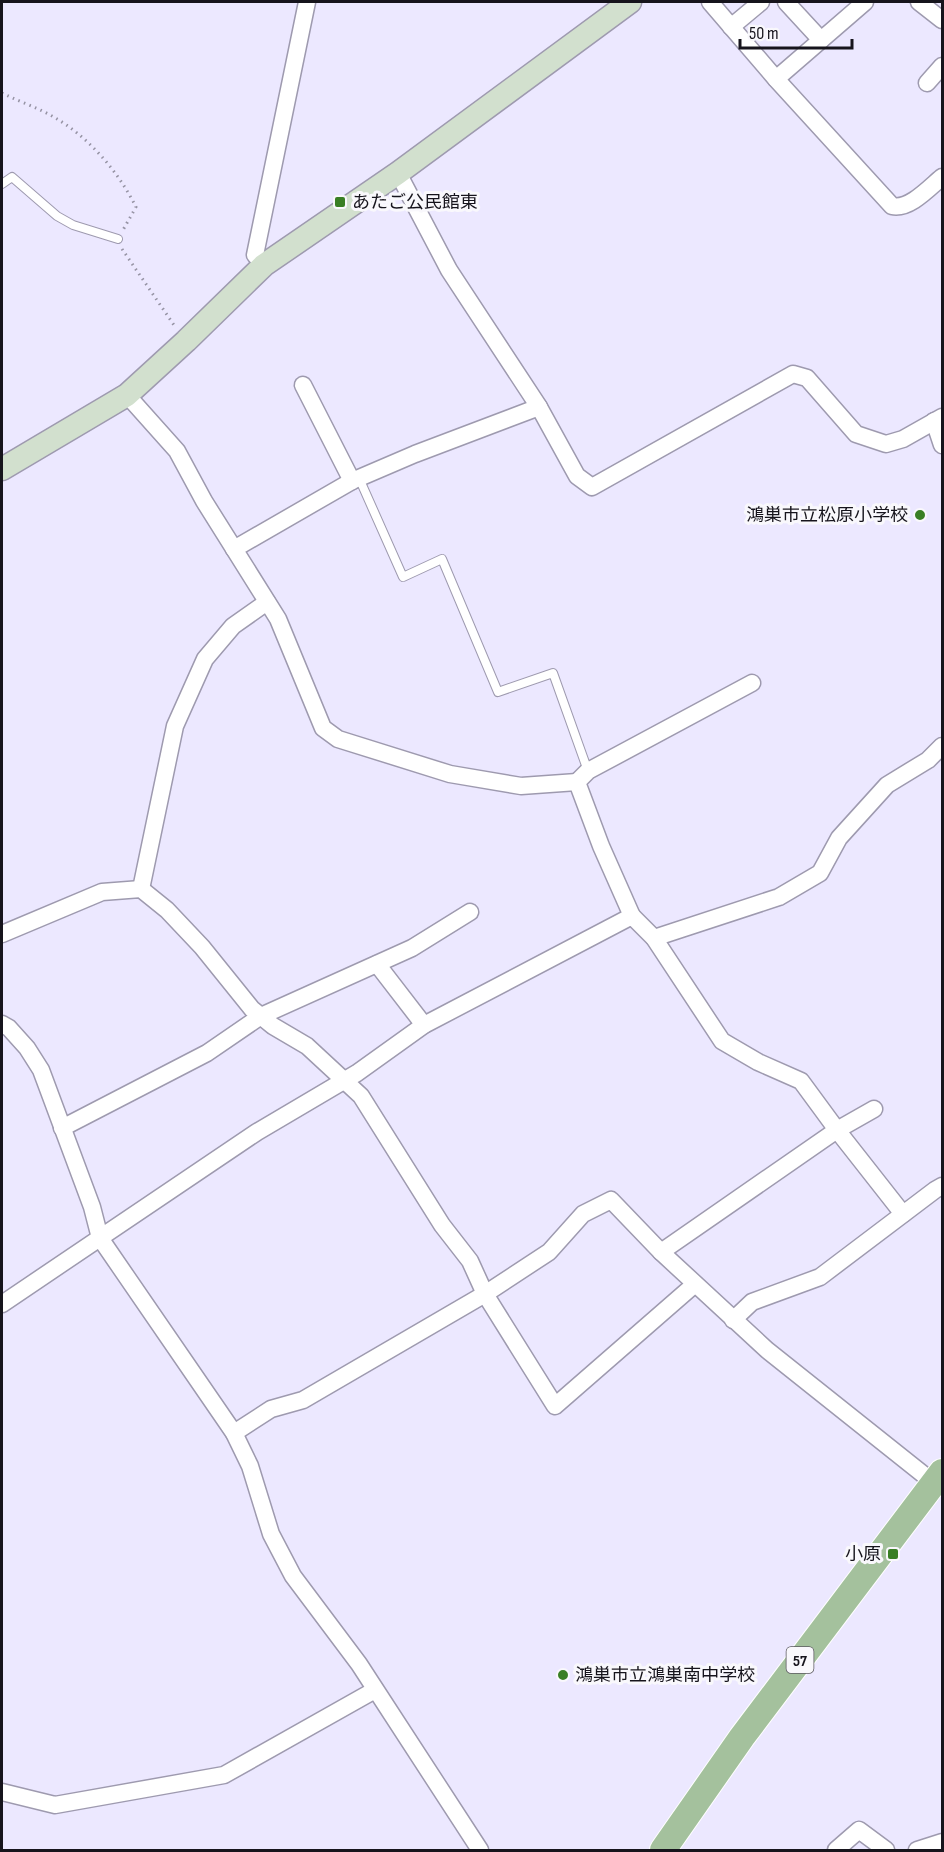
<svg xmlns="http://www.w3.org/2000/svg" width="944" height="1852" viewBox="0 0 944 1852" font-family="'Sofia Sans Condensed','Noto Sans JP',sans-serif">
  <rect width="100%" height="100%" fill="#ece8ff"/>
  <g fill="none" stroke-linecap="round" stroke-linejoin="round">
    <defs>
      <g id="lane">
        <path d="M 2,184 L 12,177 L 57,216 L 73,225 L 118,239"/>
        <path d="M 359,478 L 403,577 L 442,559 L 498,692 L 553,673 L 588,771"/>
      </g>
      <g id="street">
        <path d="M 710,2 L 776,79 L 892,206 C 909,210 929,188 942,177"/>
        <path d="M 786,2 L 821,40"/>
        <path d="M 919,2 L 942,20"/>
        <path d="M 731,27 L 761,2"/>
        <path d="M 776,79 L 865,2"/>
        <path d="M 927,83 L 942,66"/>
        <path d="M 398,173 L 449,270 L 539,407 L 577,476 L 592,487 L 793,374 L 807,378 L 856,434 L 886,444 L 903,439 L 942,417"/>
        <path d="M 264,265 L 255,255 L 307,2"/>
        <path d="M 303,385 L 352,481"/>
        <path d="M 127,395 L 177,451 L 204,501 L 278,619 L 323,728 L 338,739 L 450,774 L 521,786 L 577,782"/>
        <path d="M 934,421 L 942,445"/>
        <path d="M 234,549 L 352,481 L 415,454 L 539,407"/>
        <path d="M 141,889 L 175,726 L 205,659 L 233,626 L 267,602"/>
        <path d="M 632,916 L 601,846 L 577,782 L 588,771 L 752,683"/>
        <path d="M 2,934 L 102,892 L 141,889 L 167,910 L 202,947 L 252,1009 L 273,1026 L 307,1046 L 361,1096 L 442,1225 L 470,1261 L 485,1294 L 555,1406 L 695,1284"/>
        <path d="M 654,938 L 779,897 L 820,873 L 839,838 L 887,785 L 928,760 L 942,746"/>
        <path d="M 377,964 L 424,1025"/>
        <path d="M 2,1024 L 9,1028 L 27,1048 L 41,1070 L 92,1207 L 100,1238 L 234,1433 L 250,1466 L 271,1534 L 293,1576 L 359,1664 L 480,1850"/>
        <path d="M 62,1128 L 207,1053 L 261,1016 L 412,948 L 470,912"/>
        <path d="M 661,1252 L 837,1130 L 874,1109"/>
        <path d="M 2,1304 L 257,1132 L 357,1073 L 424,1025 L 632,916 L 654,938 L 722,1041 L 758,1062 L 801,1081 L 837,1130 L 903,1214"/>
        <path d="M 733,1320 L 752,1302 L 820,1277 L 935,1190 L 942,1186"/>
        <path d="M 234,1433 L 271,1409 L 303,1400 L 485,1294 L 549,1252 L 583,1214 L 611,1200 L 661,1252 L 767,1350 L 934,1483"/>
        <path d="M 2,1792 L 55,1805 L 224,1775 L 375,1690"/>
        <path d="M 836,1850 L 859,1830 L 886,1850"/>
        <path d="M 917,1850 L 942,1842"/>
      </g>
      <path id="secondary" d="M 2,469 L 127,395 L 186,341 L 264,265 L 398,173 L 630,2"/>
      <path id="primary" d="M 663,1850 L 742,1737 L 942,1472"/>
    </defs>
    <use href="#lane" stroke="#9e9aaf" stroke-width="10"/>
    <use href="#street" stroke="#9e9aaf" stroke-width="19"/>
    <use href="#secondary" stroke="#9e9aaf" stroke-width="25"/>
    <use href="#primary" stroke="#fff" stroke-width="28"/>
    <g stroke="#9693a4" stroke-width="3" stroke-dasharray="1.5 4.5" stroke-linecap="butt">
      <path d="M 2,93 C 18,101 36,107 52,116 C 88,136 118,171 136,207 L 123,230"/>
      <path d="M 122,249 L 176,328"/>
    </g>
    <use href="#lane" stroke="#fff" stroke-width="8"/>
    <use href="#street" stroke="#fff" stroke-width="16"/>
    <use href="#secondary" stroke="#d2e0ce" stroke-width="22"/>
    <use href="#primary" stroke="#a4c19d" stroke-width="26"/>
  </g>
  <g fill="#397f24" stroke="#f9f8fc" stroke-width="2">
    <rect x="334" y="196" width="12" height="12" rx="3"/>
    <circle cx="920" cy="515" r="6"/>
    <rect x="887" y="1548" width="12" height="12" rx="3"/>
    <circle cx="563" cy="1675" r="6"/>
  </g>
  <g text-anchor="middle" stroke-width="6" stroke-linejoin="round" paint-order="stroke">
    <rect fill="#f9f8fc" stroke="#5a585f" stroke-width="1.5" x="786.5" y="1647" width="27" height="26" rx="4.5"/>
    <g font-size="16" font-weight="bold" fill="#16141c">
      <text x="800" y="1666">57</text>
    </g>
    <g font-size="18" fill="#16141c" stroke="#f9f8fc" text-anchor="start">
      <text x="352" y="208">あたご公民館東</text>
      <text x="908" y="521" text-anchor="end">鴻巣市立松原小学校</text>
      <text x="881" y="1560" text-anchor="end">小原</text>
      <text x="575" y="1681">鴻巣市立鴻巣南中学校</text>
    </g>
  </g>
  <rect width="944" height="1852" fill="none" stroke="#16141c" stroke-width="6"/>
  <path d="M740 39v9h112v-9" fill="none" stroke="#16141c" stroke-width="3"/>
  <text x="749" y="39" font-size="18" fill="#16141c" stroke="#f9f8fc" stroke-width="4.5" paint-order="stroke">50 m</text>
</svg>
